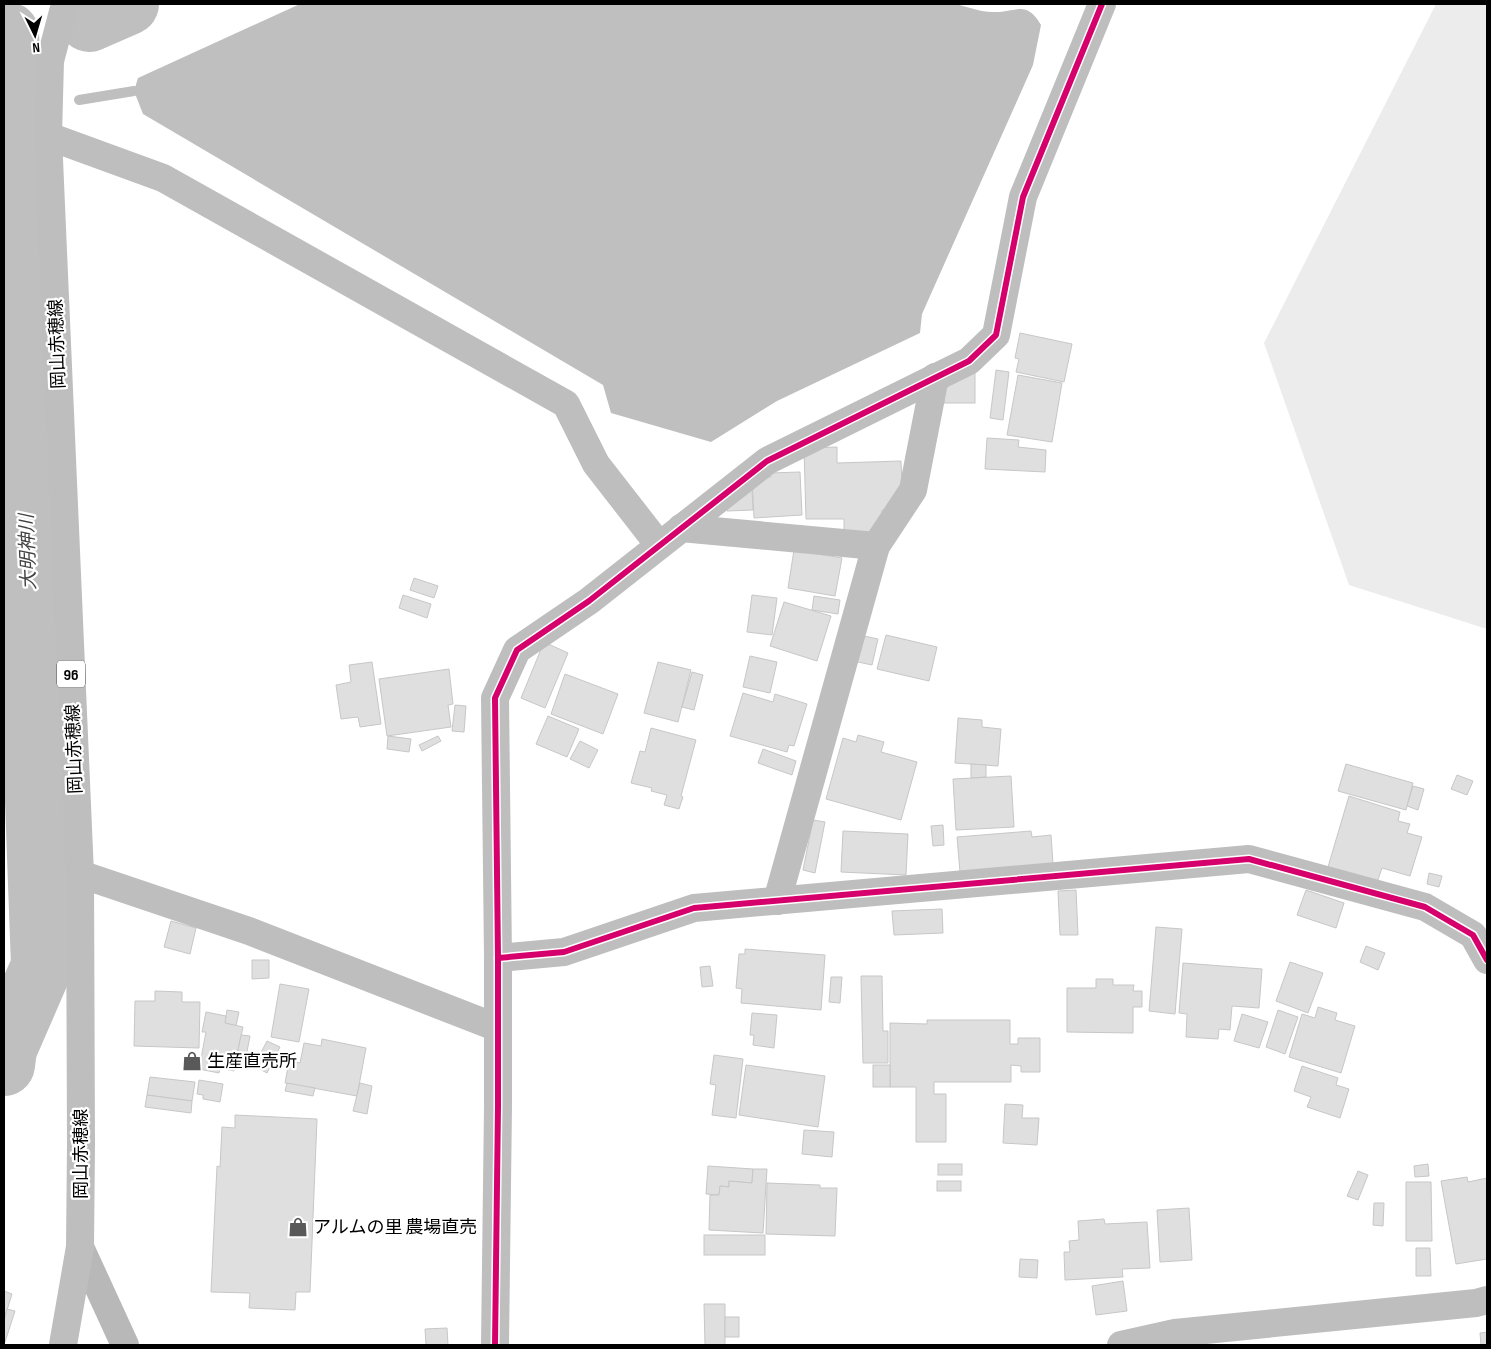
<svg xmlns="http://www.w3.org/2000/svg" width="1491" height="1349" viewBox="0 0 1491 1349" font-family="'Sofia Sans Condensed','Noto Sans JP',sans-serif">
  <rect width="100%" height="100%" fill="#fff"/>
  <path fill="#ececec" d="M 1436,4 L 1487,4 L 1487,629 L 1349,585 L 1264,343 Z"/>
  <path fill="#bfbfbf" d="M 300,4 L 956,4 C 968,7 983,13 995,12 C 1018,12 1026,0 1041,25 L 1033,65 L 922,314 L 920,333 L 777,401 L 711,442 L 611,413 L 603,385 L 143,114 L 134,91 L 138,78 Z"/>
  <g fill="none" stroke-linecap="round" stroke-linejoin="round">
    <path stroke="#bfbfbf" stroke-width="10" d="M 79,100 L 134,91"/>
    <g stroke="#bfbfbf" stroke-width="62">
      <path d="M 89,21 L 128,4"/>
      <path d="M 4,1065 L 6,1049 L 42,966 L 8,33"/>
    </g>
  </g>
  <g fill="#dfdfdf" stroke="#c7c7c7">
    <path d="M 1020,333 L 1072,344 L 1064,382 L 1016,372 L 1019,359 L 1015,358 Z"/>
    <rect x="944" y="367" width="31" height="36"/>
    <path d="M 996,370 L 1009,372 L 1003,420 L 990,418 Z"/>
    <path d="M 1018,375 L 1062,383 L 1052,442 L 1007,435 Z"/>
    <path d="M 987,438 L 1019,440 L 1018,447 L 1046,450 L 1045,472 L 985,469 Z"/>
    <path d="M 837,447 L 837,463 L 901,461 L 903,510 L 882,510 L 882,533 L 844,534 L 844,519 L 806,519 L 804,448 Z"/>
    <path d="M 800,472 L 802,515 L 754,518 L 752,478 L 771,477 L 770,473 Z"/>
    <path d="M 727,488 L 752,488 L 753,510 L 727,511 Z"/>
    <path d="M 794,550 L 842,558 L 835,596 L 788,588 Z"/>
    <path d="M 414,578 L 438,586 L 434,598 L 410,590 Z"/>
    <path d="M 403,595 L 431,604 L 427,618 L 399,608 Z"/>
    <path d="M 752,595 L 777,598 L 772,635 L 747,632 Z"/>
    <path d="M 814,596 L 840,600 L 838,614 L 812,610 Z"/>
    <path d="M 784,602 L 831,616 L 817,661 L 770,646 Z"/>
    <path d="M 855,634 L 878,639 L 872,665 L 849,660 Z"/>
    <path d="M 886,635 L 937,647 L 929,681 L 877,669 Z"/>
    <path d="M 544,642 L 568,653 L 545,708 L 521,698 Z"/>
    <path d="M 750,656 L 777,662 L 770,693 L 743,687 Z"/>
    <path d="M 372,662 L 381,724 L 360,727 L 358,717 L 341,719 L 336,685 L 351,682 L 349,665 Z"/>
    <path d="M 658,662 L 691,670 L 678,722 L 644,713 Z"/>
    <path d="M 449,669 L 453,704 L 448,705 L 451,727 L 387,736 L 379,679 Z"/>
    <path d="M 692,672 L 703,675 L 694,710 L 682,707 Z"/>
    <path d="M 565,674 L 618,694 L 603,734 L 551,714 Z"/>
    <path d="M 743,693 L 773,702 L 775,694 L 807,704 L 794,746 L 789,745 L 787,752 L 730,736 Z"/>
    <path d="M 455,705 L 466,706 L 464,732 L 452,731 Z"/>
    <path d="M 548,716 L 579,729 L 567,757 L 536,744 Z"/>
    <path d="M 958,718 L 982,720 L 982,727 L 1001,729 L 998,766 L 955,763 Z"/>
    <path d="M 651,728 L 696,740 L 681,796 L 683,797 L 679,809 L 664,805 L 667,795 L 651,791 L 652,788 L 631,783 L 640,751 L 645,752 Z"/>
    <path d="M 858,735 L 884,742 L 881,752 L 917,762 L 901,820 L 826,799 L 843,738 L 856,742 Z"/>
    <path d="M 388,736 L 411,739 L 409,752 L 387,749 Z"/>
    <path d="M 438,736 L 441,741 L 422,751 L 419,745 Z"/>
    <path d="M 580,741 L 598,750 L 589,768 L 570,759 Z"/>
    <path d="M 763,749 L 796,761 L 792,775 L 758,763 Z"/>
    <path d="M 971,764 L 986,765 L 986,777 L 971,778 Z"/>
    <path d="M 1346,764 L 1413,783 L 1406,810 L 1338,791 Z"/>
    <path d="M 1457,775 L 1473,781 L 1467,795 L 1451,789 Z"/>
    <path d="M 1011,776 L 1014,827 L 956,830 L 953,779 Z"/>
    <path d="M 1413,786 L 1424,789 L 1418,810 L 1407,806 Z"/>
    <path d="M 1349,796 L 1400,812 L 1398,821 L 1410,824 L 1407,833 L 1422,837 L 1410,876 L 1382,868 L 1374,891 L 1325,877 Z"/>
    <path d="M 813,820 L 825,822 L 815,873 L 803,870 Z"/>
    <path d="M 943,825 L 944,845 L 933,846 L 931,826 Z"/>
    <path d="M 843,831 L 908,834 L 906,875 L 841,872 Z"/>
    <path d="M 1031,831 L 1032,837 L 1051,835 L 1053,864 L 960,872 L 957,837 Z"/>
    <path d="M 1429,873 L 1442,876 L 1439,887 L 1427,884 Z"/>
    <path d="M 1076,890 L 1078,935 L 1060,935 L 1058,891 Z"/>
    <path d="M 1306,890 L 1344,903 L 1336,928 L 1297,915 Z"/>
    <path d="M 942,909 L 943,933 L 894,935 L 892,911 Z"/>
    <path d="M 171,921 L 196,928 L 190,954 L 164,947 Z"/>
    <path d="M 1156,927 L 1182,929 L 1175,1014 L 1149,1011 Z"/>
    <path d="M 1366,946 L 1385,953 L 1378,970 L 1360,962 Z"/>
    <path d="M 745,949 L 825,955 L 821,1010 L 741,1003 L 742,989 L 736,988 L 739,954 L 745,954 Z"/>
    <path d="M 252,960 L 269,960 L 269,978 L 252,979 Z"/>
    <path d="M 1290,962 L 1323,973 L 1308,1013 L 1276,1001 Z"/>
    <path d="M 1183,963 L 1262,969 L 1259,1008 L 1232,1006 L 1230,1030 L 1219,1029 L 1218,1039 L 1186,1037 L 1187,1014 L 1179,1013 Z"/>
    <path d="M 710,966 L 713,986 L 702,987 L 700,967 Z"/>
    <path d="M 861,976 L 882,976 L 883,1031 L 888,1031 L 888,1063 L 863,1063 Z"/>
    <path d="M 831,977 L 842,977 L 840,1003 L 829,1002 Z"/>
    <path d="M 1096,979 L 1113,979 L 1113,985 L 1134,985 L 1133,991 L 1142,991 L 1142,1007 L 1133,1007 L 1133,1033 L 1067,1032 L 1067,988 L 1096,988 Z"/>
    <path d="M 280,984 L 309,989 L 299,1042 L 271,1037 Z"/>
    <path d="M 155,991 L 182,992 L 182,1002 L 200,1002 L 199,1048 L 134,1046 L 135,1001 L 155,1001 Z"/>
    <path d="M 1318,1007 L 1337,1013 L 1335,1020 L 1355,1026 L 1341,1073 L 1289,1057 L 1302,1014 L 1315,1018 Z"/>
    <path d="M 227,1010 L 239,1012 L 236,1026 L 225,1023 Z"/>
    <path d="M 1278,1010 L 1298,1017 L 1285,1054 L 1266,1047 Z"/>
    <path d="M 206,1012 L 226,1016 L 225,1023 L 243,1027 L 234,1071 L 220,1068 L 219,1073 L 199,1069 L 206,1032 L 202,1032 Z"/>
    <path d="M 752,1013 L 777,1015 L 774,1048 L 753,1045 L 754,1035 L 750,1035 Z"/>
    <path d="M 1242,1014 L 1268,1022 L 1259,1048 L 1234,1041 Z"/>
    <path d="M 927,1020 L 1010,1020 L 1010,1044 L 1018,1044 L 1018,1038 L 1040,1038 L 1040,1072 L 1021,1072 L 1021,1066 L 1011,1065 L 1011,1082 L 934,1082 L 934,1094 L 946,1094 L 946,1142 L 916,1142 L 916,1087 L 890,1087 L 890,1023 L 927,1024 Z"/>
    <path d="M 241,1035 L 250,1036 L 245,1062 L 236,1060 Z"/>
    <path d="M 322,1039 L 366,1048 L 357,1096 L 285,1083 L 289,1061 L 300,1063 L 304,1043 L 321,1046 Z"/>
    <path d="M 267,1041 L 280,1047 L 267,1073 L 254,1066 Z"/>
    <path d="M 714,1055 L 743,1059 L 736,1118 L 712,1115 L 716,1085 L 710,1084 Z"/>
    <path d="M 746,1065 L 825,1076 L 818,1127 L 739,1115 Z"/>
    <rect x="873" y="1065" width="17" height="22"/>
    <path d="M 1302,1066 L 1338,1078 L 1336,1085 L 1349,1089 L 1340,1118 L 1307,1107 L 1311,1097 L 1294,1091 Z"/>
    <path d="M 150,1077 L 195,1082 L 192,1101 L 147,1095 Z"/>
    <path d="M 199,1080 L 223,1084 L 220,1102 L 203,1099 L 203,1095 L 197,1094 Z"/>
    <path d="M 287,1083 L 315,1088 L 313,1096 L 285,1091 Z"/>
    <path d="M 360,1083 L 372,1086 L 367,1114 L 353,1111 Z"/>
    <path d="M 147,1095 L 192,1101 L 191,1113 L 145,1107 Z"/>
    <path d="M 1005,1104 L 1023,1105 L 1022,1118 L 1039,1118 L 1037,1145 L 1003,1143 Z"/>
    <path d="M 235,1115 L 317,1119 L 310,1292 L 296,1292 L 295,1310 L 249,1308 L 250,1293 L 211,1292 L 217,1166 L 220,1167 L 222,1127 L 235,1128 Z"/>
    <path d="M 804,1130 L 834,1132 L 832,1157 L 802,1154 Z"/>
    <rect x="938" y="1164" width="24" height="11"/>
    <path d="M 1428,1164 L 1429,1176 L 1415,1177 L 1414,1166 Z"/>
    <path d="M 708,1166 L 753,1169 L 752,1183 L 729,1181 L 729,1187 L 720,1186 L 719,1195 L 706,1194 Z"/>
    <path d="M 753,1169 L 767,1169 L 763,1233 L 709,1230 L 710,1195 L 719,1195 L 720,1186 L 729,1187 L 729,1181 L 752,1183 Z"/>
    <path d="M 1358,1171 L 1368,1175 L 1358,1200 L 1347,1196 Z"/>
    <path d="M 1467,1177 L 1468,1182 L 1487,1178 L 1487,1259 L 1456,1264 L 1441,1181 Z"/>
    <rect x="937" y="1181" width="24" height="10"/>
    <path d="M 1406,1182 L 1431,1182 L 1432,1241 L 1406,1241 Z"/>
    <path d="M 767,1183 L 820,1185 L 820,1188 L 837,1188 L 835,1236 L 766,1234 Z"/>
    <path d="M 1374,1203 L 1384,1203 L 1383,1226 L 1373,1225 Z"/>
    <path d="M 1189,1208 L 1192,1260 L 1160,1262 L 1157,1210 Z"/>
    <path d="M 1104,1219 L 1105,1224 L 1147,1222 L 1150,1268 L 1122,1269 L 1123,1277 L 1065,1280 L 1064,1252 L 1070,1252 L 1069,1241 L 1079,1240 L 1078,1221 Z"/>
    <rect x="704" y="1235" width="61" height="20"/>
    <path d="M 1416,1248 L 1430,1248 L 1431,1276 L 1416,1276 Z"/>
    <path d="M 1020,1259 L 1038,1260 L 1037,1278 L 1019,1277 Z"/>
    <path d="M 1123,1281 L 1127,1311 L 1096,1315 L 1092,1286 Z"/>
    <path d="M 4,1291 L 12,1294 L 4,1320 Z"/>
    <path d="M 704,1304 L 725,1304 L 725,1345 L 705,1345 Z"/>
    <path d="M 7,1309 L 15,1311 L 5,1342 L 4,1341 L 4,1321 Z"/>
    <rect x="725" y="1317" width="14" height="20"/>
    <path d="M 447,1328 L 448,1345 L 426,1345 L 425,1329 Z"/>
    <path d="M 1487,1332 L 1487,1345 L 1481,1345 L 1480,1333 Z"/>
  </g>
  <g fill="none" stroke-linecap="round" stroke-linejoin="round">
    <g stroke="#bebebe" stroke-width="28">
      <path d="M 48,136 L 163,178 L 566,404 L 596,464 L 659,545"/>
      <path d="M 681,528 L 876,546"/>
      <path d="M 80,874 L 249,931 L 498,1028"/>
      <path d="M 777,901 L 876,546 L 913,490 L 935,377"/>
      <path d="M 498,958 L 564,952 L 694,908 L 1249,859 L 1425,907 L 1473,935 L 1487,960"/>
      <path d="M 495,1345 L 498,1106 L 498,958 L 495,698 L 517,650 L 589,601 L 767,461 L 969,361 L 996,335 L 1023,197 L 1102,4"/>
      <path d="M 1121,1345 L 1175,1333 L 1476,1303 L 1487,1300"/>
    </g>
    <path stroke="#b8b8b8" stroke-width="28" d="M 80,1247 L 125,1345"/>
    <path stroke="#bebebe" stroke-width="28" d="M 63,1345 L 80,1247 L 81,1144 L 80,874 L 48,136 L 50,61 L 65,4"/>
    <defs>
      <g id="cycleway">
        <path d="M 498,958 L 564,952 L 694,908 L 1249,859 L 1425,907 L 1473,935 L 1487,960"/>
        <path d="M 495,1345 L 498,1106 L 498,958 L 495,698 L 517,650 L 589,601 L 767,461 L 969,361 L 996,335 L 1023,197 L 1102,4"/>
      </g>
    </defs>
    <use href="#cycleway" stroke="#fff" stroke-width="9"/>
    <use href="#cycleway" stroke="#d6006c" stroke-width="6"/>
  </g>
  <defs>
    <symbol id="shop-bare" viewBox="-9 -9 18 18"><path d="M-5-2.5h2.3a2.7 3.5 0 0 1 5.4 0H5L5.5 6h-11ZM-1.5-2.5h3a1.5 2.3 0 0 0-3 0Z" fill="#595959" stroke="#fff" stroke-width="2.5" paint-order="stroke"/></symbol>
  </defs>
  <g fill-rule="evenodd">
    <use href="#shop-bare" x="178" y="1047" width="28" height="28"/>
    <use href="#shop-bare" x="284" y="1213" width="28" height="28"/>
  </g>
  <g text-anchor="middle" stroke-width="4.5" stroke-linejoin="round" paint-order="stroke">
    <rect fill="#fff" stroke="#4c4c4c" stroke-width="1" x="57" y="660.5" width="28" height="27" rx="4"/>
    <g font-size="16" font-weight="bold" fill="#000">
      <text x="71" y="680">96</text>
    </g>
    <g font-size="18" fill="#000" stroke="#fff">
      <text transform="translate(57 344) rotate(-92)" y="6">岡山赤穂線</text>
      <text transform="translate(74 749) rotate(-92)" y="6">岡山赤穂線</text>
      <text transform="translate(81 1154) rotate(-90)" y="6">岡山赤穂線</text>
    </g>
    <g font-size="18" fill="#000" stroke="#fff" text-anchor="start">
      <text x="207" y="1067">生産直売所</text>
      <text x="313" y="1233">アルムの里 農場直売</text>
    </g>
    <g font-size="19" font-style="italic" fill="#444" stroke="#fff">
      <text transform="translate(27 552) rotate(-92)" y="7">大明神川</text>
    </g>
  </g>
  <rect width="1491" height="1349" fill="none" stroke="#000000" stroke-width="10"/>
  <g transform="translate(35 35) rotate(175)" stroke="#ffffff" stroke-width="4" paint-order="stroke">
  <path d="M0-4L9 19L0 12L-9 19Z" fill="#000000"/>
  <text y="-8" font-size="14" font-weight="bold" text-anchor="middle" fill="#000000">N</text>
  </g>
</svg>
